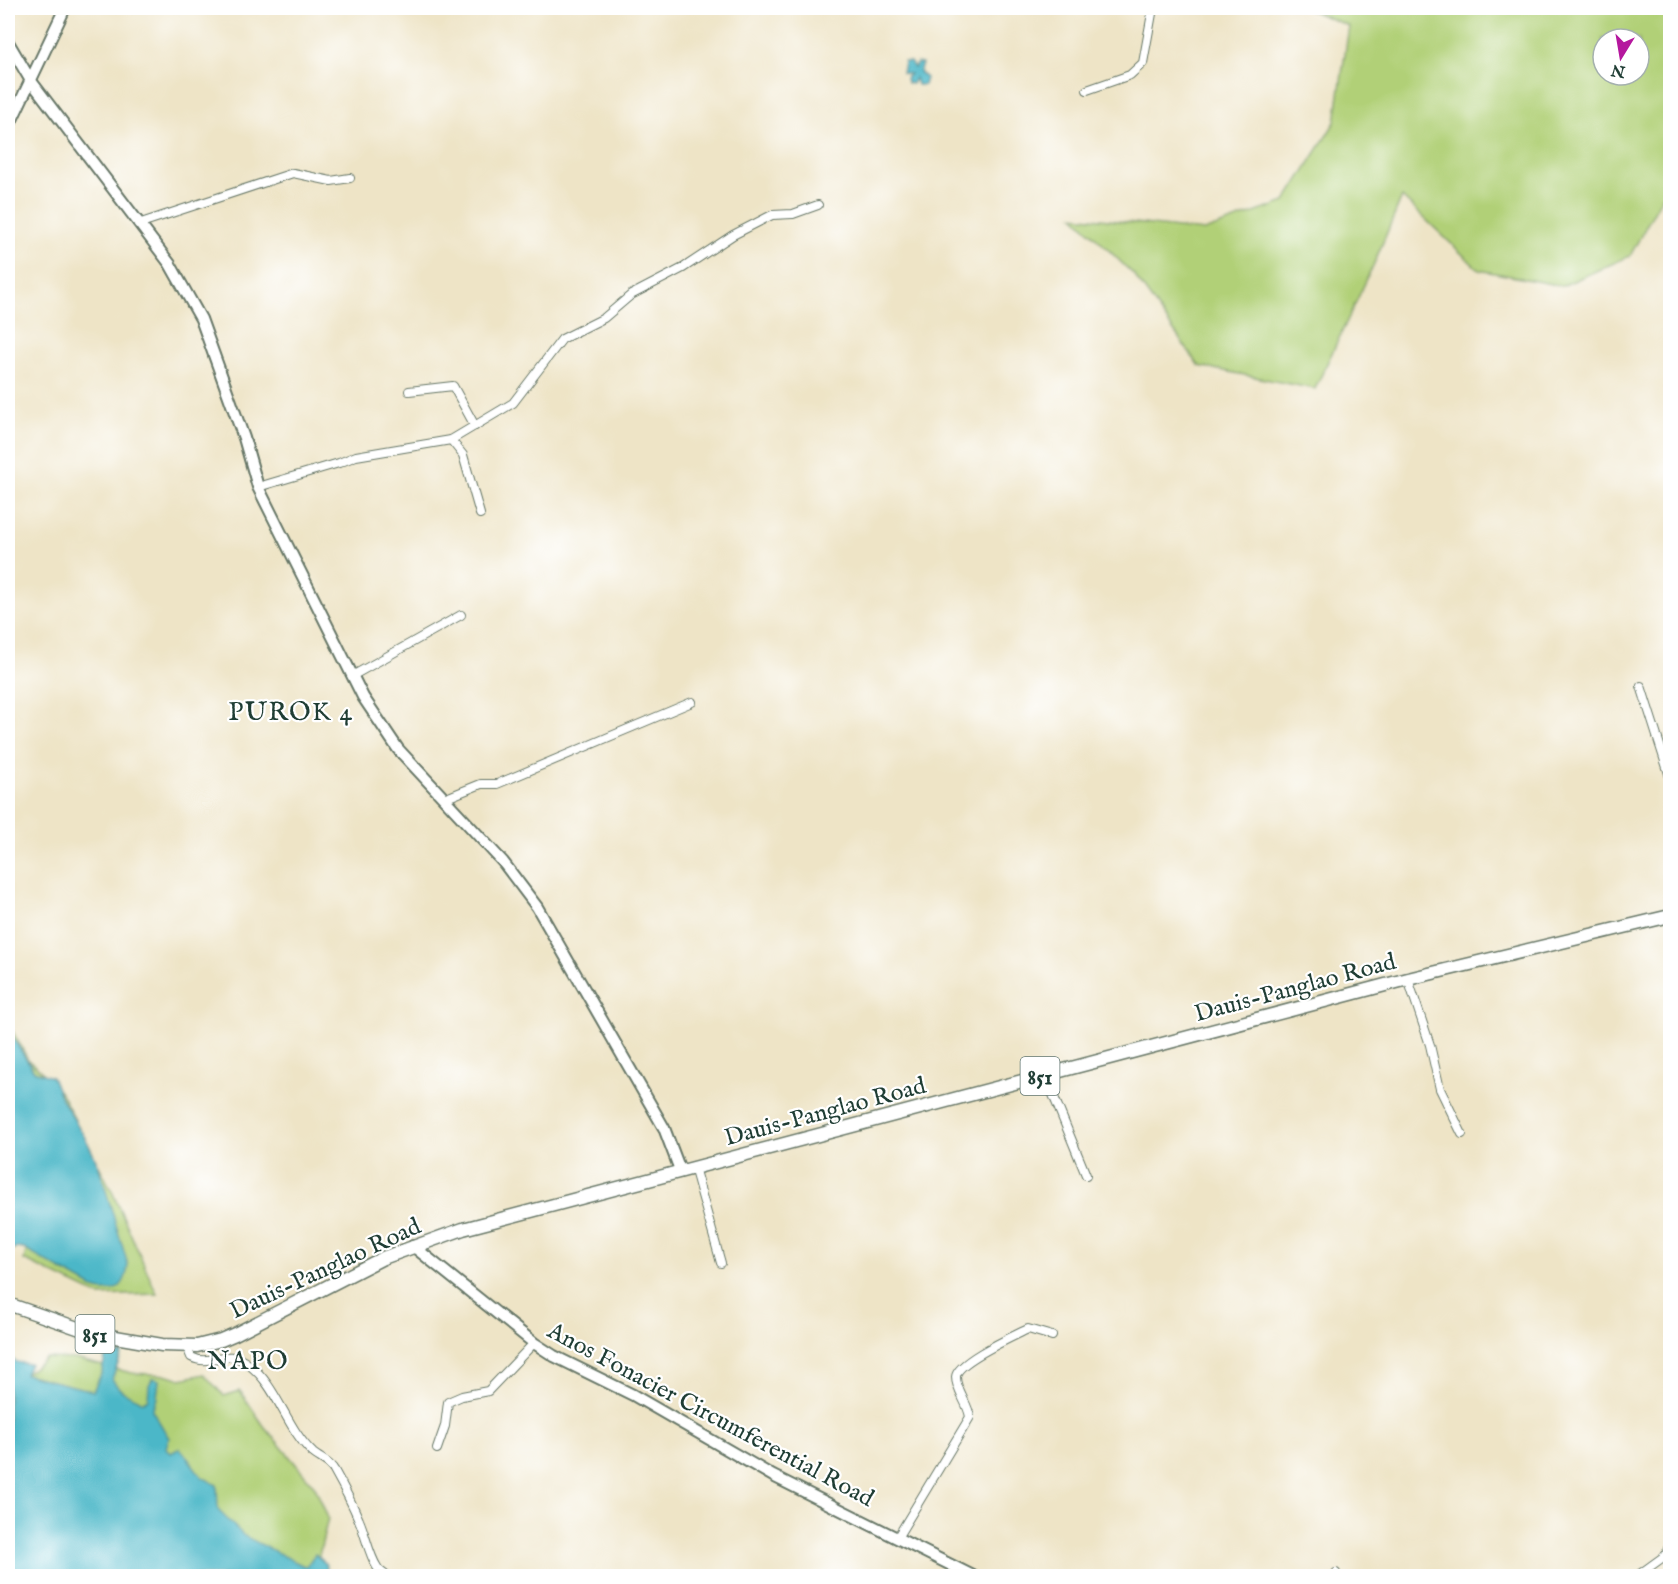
<svg xmlns="http://www.w3.org/2000/svg" width="1678" height="1584" viewBox="0 0 1678 1584" font-family="'IM FELL English',serif">
  <rect width="100%" height="100%" fill="#fff"/>
  <filter id="ink" filterUnits="userSpaceOnUse"><feTurbulence type="fractalNoise" baseFrequency=".0167" numOctaves="2"/><feDisplacementMap in="SourceGraphic" scale="12" xChannelSelector="R" yChannelSelector="G"/><feConvolveMatrix kernelMatrix="1 2 1 2 8 2 1 2 1" color-interpolation-filters="sRGB"/></filter>
  <filter id="wash" filterUnits="userSpaceOnUse"><feTurbulence type="fractalNoise" baseFrequency=".008" numOctaves="4" result="noise"/><feDisplacementMap in="SourceGraphic" scale="24" xChannelSelector="R" yChannelSelector="G"/><feGaussianBlur stdDeviation="1.35" result="paint"/><feColorMatrix in="noise" values="0 0 0 0 0 0 0 0 0 0 0 0 0 0 0 0 0 1.4 0 .05"/><feComposite in="paint" operator="in"/></filter>
  <g filter="url(#wash)">
    <rect width="100%" height="100%" fill="#eee4c6"/>
    <g fill="#b1d077" stroke="#688656" stroke-width="1.5" fill-rule="evenodd">
      <path d="M 1304,8 L 1670,8 L 1670,182 L 1630,256 L 1562,286 L 1479,270 L 1402,197 L 1373,266 L 1315,389 L 1199,366 L 1134,275 L 1074,216 L 1204,231 L 1285,202 L 1335,122 L 1349,26 ZM 1603,39 L 1639,39 L 1639,75 L 1603,75 Z"/>
      <path d="M 8,1023 L 29,1061 L 40,1070 L 62,1095 L 111,1189 L 157,1294 L 99,1296 L 24,1260 L 39,1193 L 8,1127 Z"/>
      <path d="M 46,1358 L 75,1359 L 132,1373 L 169,1375 L 181,1379 L 204,1374 L 224,1396 L 240,1391 L 264,1426 L 315,1487 L 328,1518 L 317,1564 L 299,1573 L 282,1569 L 25,1374 Z"/>
    </g>
    <g fill="#4cb7c8" stroke="#367a7e" stroke-width="1.5">
      <path d="M 904,62 L 910,62 L 914,68 L 917,63 L 922,64 L 919,72 L 926,78 L 924,85 L 917,85 L 915,78 L 912,84 L 907,83 L 906,78 L 910,74 L 902,73 Z"/>
      <path d="M 8,1030 L 34,1071 L 52,1077 L 60,1096 L 87,1141 L 98,1164 L 128,1265 C 126,1285 118,1294 97,1290 L 24,1249 L 17,1248 L 8,1251 Z"/>
      <path d="M 107,1347 L 118,1355 L 123,1351 L 112,1379 C 125,1398 126,1391 143,1402 L 148,1399 L 149,1385 L 153,1378 L 159,1380 L 157,1397 L 152,1410 L 169,1438 L 166,1448 L 171,1453 L 180,1448 L 202,1477 L 217,1485 L 218,1510 L 244,1536 L 306,1567 L 315,1554 L 325,1563 L 329,1576 L 8,1576 L 8,1355 L 16,1362 L 30,1364 L 25,1374 L 93,1391 L 102,1372 Z"/>
    </g>
  </g>
  <g filter="url(#ink)">
    <g fill="none" stroke-linecap="round" stroke-linejoin="round">
      <defs>
        <g id="street">
          <path d="M 1087,90 L 1130,75 L 1143,63 L 1153,8"/>
          <path d="M 138,224 L 293,173 L 331,181 L 350,178"/>
          <path d="M 409,391 L 453,386 L 475,426"/>
          <path d="M 451,440 L 463,455 L 480,514"/>
          <path d="M 258,487 L 339,463 L 356,456 L 451,440 L 513,403 L 562,339 L 604,318 L 631,295 L 683,268 L 733,235 L 772,215 L 793,214 L 818,205"/>
          <path d="M 352,676 L 461,615"/>
          <path d="M 1641,686 L 1670,777"/>
          <path d="M 444,799 L 481,784 L 497,784 L 692,702"/>
          <path d="M 1408,979 L 1430,1045 L 1440,1089 L 1462,1134"/>
          <path d="M 1045,1075 L 1086,1175"/>
          <path d="M 694,1167 L 721,1263"/>
          <path d="M 187,1347 L 191,1357 C 212,1368 224,1346 248,1364 C 278,1386 285,1427 313,1453 C 320,1459 330,1462 334,1470 C 343,1486 352,1503 359,1520 C 365,1533 369,1555 377,1567 C 379,1571 384,1574 387,1576"/>
          <path d="M 437,1449 L 445,1426 L 448,1402 L 462,1396 L 488,1391 L 534,1343"/>
          <path d="M 897,1538 L 970,1417 C 968,1403 956,1391 956,1377 C 956,1362 1014,1336 1028,1329 L 1052,1336"/>
          <path d="M 1334,1576 L 1336,1573"/>
          <path d="M 1637,1576 L 1666,1555 L 1670,1543"/>
        </g>
        <g id="secondary">
          <path d="M 8,42 L 31,81 L 170,264 L 201,319 L 244,438 L 258,487 L 363,697 L 398,749 L 503,862 L 537,907 L 664,1128 L 680,1170"/>
          <path d="M 8,128 L 65,8"/>
          <path d="M 413,1246 L 534,1343 L 554,1356 L 633,1395 L 773,1476 L 973,1576"/>
        </g>
        <path id="primary" d="M 8,1304 L 92,1333 L 162,1345 L 197,1346 L 221,1340 L 235,1334 L 383,1258 L 463,1229 L 1408,979 L 1670,916"/>
      </defs>
      <use href="#street" stroke="#677767" stroke-width="10"/>
      <use href="#secondary" stroke="#677767" stroke-width="14"/>
      <use href="#primary" stroke="#677767" stroke-width="15"/>
      <use href="#street" stroke="#fff" stroke-width="8"/>
      <use href="#secondary" stroke="#fff" stroke-width="10"/>
      <use href="#primary" stroke="#fff" stroke-width="12"/>
    </g>
  </g>
  <g text-anchor="middle" stroke-width="4.5" stroke-linejoin="round" paint-order="stroke">
    <g fill="#fff" stroke="#627771" stroke-width="1.5">
      <rect x="1020.5" y="1057" width="39" height="38" rx="4.5"/>
      <rect x="75.5" y="1315" width="39" height="38" rx="4.5"/>
    </g>
    <g font-size="22" font-weight="bold" fill="#1f3d34">
      <text x="1040" y="1084">851</text>
      <text x="95" y="1342">851</text>
    </g>
    <g font-size="24" fill="#1f3d34" stroke="#fff">
      <text transform="translate(1295 987) rotate(-15)" y="8">Dauis-Panglao Road</text>
      <text transform="translate(825 1111) rotate(-15)" y="8">Dauis-Panglao Road</text>
      <text transform="translate(325 1268) rotate(-25)" y="8">Dauis-Panglao Road</text>
      <text transform="translate(711 1414) rotate(28)" y="8">Anos Fonacier Circumferential Road</text>
    </g>
    <g font-size="26" letter-spacing="1.5" fill="#1f3d34" stroke="#fff">
      <text x="291" y="720">PUROK 4</text>
      <text x="248" y="1369">NAPO</text>
    </g>
  </g>
  <rect width="1678" height="1584" fill="none" stroke="#fff" stroke-width="30"/>
  <g transform="translate(1621 57) rotate(191)"><circle r="28" fill="#ffffff" stroke="#a5b1ae" stroke-width="1.5"/>
  <path d="M0-4.5L10 22L0 15L-10 22Z" fill="#b5179e"/>
  <text y="-9" font-size="16" font-weight="bold" text-anchor="middle" fill="#1f3d34">N</text>
  </g>
</svg>
